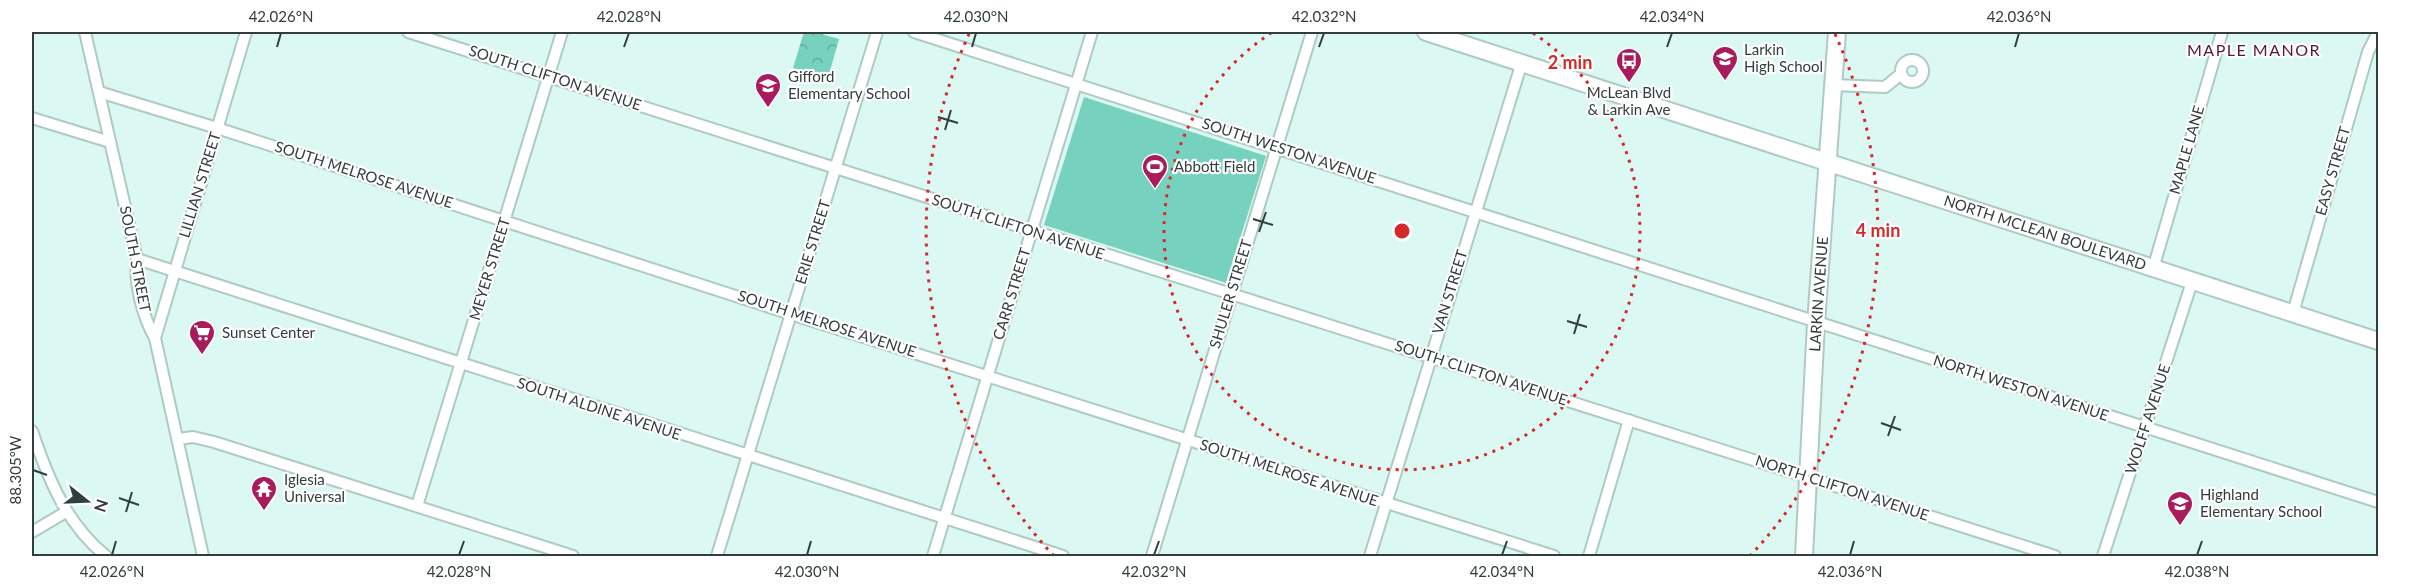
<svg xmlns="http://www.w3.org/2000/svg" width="2410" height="588" viewBox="0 0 2410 588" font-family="Lato,sans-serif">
  <defs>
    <pattern id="park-crowns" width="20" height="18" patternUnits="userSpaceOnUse" patternTransform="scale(1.5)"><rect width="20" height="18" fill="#76d1bf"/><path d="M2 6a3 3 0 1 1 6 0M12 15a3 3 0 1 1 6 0" fill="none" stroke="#61ab9c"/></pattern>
  </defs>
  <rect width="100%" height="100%" fill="#dbf9f2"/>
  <path fill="url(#park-crowns)" d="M 804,32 L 814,32 L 839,39 L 828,78 L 793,68 Z"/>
  <path fill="#76d1bf" d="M 1084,97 L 1266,156 L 1226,283 L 1044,225 Z"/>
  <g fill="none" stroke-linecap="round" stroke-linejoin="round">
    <defs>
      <g id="minor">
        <path d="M 85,32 L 137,259 C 134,284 143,317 155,338 L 203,556"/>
        <path d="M 408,32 L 2055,556"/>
        <path d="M 914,32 L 2378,502"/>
        <circle cx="1912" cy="71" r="11"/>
        <path d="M 1833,85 L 1885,87 L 1901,74"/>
        <path d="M 99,92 L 217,128 L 791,314 L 1554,556"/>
        <path d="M 32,118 L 110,142"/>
        <path d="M 137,259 L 1063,556"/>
        <path d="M 2153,269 L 2222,32"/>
        <path d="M 2293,313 L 2368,52 L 2378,32"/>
        <path d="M 155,338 L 246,32"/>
        <path d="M 32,431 C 48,478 66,524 106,556"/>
        <path d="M 178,439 L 193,437 L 214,442 L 573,556"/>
        <path d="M 417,506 L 562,32"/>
        <path d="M 32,532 L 66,512"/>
        <path d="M 717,556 L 877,32"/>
        <path d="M 933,556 L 1092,32"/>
        <path d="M 1152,556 L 1312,32"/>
        <path d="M 1370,556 L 1522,62"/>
        <path d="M 1589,556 L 1629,420"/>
        <path d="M 2103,556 L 2192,282"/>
      </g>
      <g id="secondary">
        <path d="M 1426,32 L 2378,341"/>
        <path d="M 1804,556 L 1816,323 L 1837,32"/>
      </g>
    </defs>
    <use href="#minor" stroke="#aecac4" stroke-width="14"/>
    <use href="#secondary" stroke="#aecac4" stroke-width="20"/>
    <use href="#minor" stroke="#fff" stroke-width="10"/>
    <use href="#secondary" stroke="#fff" stroke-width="16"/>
  </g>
  <path fill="none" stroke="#323e3b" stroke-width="2" d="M 277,47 L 281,33M 624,47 L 629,33M 972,47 L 976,33M 1319,47 L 1324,33M 1667,47 L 1672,33M 2015,47 L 2019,33M 938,117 L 958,123M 945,130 L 951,110M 1253,219 L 1273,225M 1259,232 L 1266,212M 1567,321 L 1587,327M 1574,334 L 1580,314M 1881,423 L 1901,430M 1888,436 L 1895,416M 33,470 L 47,475M 119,498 L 139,505M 126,512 L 132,492M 112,555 L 116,541M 459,555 L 464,541M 807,555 L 811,541M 1154,555 L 1159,541M 1502,555 L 1507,541M 1850,555 L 1854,541M 2197,555 L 2202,541"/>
  <g fill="none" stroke="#d62828" stroke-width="3" stroke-dasharray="3 6">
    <path d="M1533 33A238 238 0 1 1 1271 33"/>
    <path d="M1054 556A476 476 0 0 1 969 34M1835 34A476 476 0 0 1 1750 556"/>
  </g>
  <defs>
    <symbol id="school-pin" viewBox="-11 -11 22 30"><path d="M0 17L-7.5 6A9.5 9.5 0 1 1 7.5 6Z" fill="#a81b5c" stroke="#fefefe"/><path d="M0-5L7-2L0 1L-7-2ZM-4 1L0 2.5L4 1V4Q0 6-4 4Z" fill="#fff"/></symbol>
    <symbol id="bus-pin" viewBox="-11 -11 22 30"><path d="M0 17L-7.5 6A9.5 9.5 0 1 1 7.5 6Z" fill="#a81b5c" stroke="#fefefe"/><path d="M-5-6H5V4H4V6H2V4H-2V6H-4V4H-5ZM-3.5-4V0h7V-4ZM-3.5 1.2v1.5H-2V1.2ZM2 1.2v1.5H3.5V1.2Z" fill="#fff"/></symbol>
    <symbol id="stadium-pin" viewBox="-11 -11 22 30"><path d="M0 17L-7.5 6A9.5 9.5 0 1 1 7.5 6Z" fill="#a81b5c" stroke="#fefefe"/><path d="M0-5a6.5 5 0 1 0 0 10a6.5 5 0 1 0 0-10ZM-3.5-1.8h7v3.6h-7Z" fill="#fff"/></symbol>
    <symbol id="supermarket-pin" viewBox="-11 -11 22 30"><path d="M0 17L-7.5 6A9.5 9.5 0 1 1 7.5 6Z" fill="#a81b5c" stroke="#fefefe"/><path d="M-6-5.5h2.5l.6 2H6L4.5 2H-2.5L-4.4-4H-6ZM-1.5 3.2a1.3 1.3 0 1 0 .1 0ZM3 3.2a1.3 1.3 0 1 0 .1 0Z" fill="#fff"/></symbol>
    <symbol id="temple-pin" viewBox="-11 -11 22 30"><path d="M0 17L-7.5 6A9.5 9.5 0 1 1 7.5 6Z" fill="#a81b5c" stroke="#fefefe"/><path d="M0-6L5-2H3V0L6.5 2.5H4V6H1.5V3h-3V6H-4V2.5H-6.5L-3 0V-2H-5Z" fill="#fff"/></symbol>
  </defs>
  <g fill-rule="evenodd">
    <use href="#school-pin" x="1710" y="44" width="30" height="40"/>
    <use href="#bus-pin" x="1614" y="46" width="30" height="40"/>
    <use href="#school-pin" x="753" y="71" width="30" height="40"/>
    <use href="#stadium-pin" x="1140" y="152" width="30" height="40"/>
    <use href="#supermarket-pin" x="187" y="318" width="30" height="40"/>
    <use href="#temple-pin" x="249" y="474" width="30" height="40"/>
    <use href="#school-pin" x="2165" y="489" width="30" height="40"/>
  </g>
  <g text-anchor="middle" stroke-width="4.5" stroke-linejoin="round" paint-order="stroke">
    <g font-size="15" fill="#323e3b" stroke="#fefefe" text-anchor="start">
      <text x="1744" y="55">Larkin<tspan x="1744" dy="17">High School</tspan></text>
      <text x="788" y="82">Gifford<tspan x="788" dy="17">Elementary School</tspan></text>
      <text x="1629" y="98" text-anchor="middle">McLean Blvd<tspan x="1629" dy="17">&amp; Larkin Ave</tspan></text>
      <text x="1174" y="172">Abbott Field</text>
      <text x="222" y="338">Sunset Center</text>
      <text x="284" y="485">Iglesia<tspan x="284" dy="17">Universal</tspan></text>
      <text x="2200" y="500">Highland<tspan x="2200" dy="17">Elementary School</tspan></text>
    </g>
    <g font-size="15" fill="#323e3b" stroke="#fefefe">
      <text transform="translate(555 78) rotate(18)" y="5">SOUTH CLIFTON AVENUE</text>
      <text transform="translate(2187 150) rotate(-74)" y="5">MAPLE LANE</text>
      <text transform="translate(1289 151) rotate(18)" y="5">SOUTH WESTON AVENUE</text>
      <text transform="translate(2333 171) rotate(-74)" y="5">EASY STREET</text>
      <text transform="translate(364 175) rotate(18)" y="5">SOUTH MELROSE AVENUE</text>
      <text transform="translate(200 185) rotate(-73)" y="5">LILLIAN STREET</text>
      <text transform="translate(1018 227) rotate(18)" y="5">SOUTH CLIFTON AVENUE</text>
      <text transform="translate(2045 233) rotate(18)" y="5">NORTH MCLEAN BOULEVARD</text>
      <text transform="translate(813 242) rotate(-73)" y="5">ERIE STREET</text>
      <text transform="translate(135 259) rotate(79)" y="5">SOUTH STREET</text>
      <text transform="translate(490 269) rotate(-73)" y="5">MEYER STREET</text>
      <text transform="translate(1450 292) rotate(-73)" y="5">VAN STREET</text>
      <text transform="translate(1012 294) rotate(-73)" y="5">CARR STREET</text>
      <text transform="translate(1231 294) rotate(-73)" y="5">SHULER STREET</text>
      <text transform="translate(1819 294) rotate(-86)" y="5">LARKIN AVENUE</text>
      <text transform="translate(827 324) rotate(18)" y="5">SOUTH MELROSE AVENUE</text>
      <text transform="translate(1481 373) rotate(18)" y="5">SOUTH CLIFTON AVENUE</text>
      <text transform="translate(2021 388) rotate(18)" y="5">NORTH WESTON AVENUE</text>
      <text transform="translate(599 409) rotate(18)" y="5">SOUTH ALDINE AVENUE</text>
      <text transform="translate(2148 419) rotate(-72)" y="5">WOLFF AVENUE</text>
      <text transform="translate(1289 473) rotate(18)" y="5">SOUTH MELROSE AVENUE</text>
      <text transform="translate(1842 488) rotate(18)" y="5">NORTH CLIFTON AVENUE</text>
    </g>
    <g font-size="16" letter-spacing="1.5" fill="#591732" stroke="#fefefe">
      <text x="2254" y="56">MAPLE MANOR</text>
    </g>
  </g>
  <circle cx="1402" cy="231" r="9" fill="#d62828" stroke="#fefefe" stroke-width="3"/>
  <g font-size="18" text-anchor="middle" font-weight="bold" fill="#d62828" stroke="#fefefe" stroke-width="4.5" stroke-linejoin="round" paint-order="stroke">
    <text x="1570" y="69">2 min</text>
    <text x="1878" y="237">4 min</text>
  </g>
  <rect width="2410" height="588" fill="none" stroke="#fefefe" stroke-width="66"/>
  <g transform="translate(87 501) rotate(108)" stroke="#fefefe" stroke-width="4.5" paint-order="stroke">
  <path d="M0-4.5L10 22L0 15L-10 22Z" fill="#323e3b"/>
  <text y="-9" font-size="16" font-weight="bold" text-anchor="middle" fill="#323e3b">N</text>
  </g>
  <rect x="33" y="33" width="2344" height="522" fill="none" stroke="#323e3b" stroke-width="2"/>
  <g font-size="15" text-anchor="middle" fill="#323e3b">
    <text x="281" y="22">42.026°N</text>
    <text x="629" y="22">42.028°N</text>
    <text x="976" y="22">42.030°N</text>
    <text x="1324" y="22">42.032°N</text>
    <text x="1672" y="22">42.034°N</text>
    <text x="2019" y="22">42.036°N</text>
    <text transform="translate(16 470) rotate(-90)" y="5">88.305°W</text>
    <text x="112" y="577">42.026°N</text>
    <text x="459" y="577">42.028°N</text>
    <text x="807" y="577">42.030°N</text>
    <text x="1154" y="577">42.032°N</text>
    <text x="1502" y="577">42.034°N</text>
    <text x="1850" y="577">42.036°N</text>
    <text x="2197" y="577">42.038°N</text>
  </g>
</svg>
